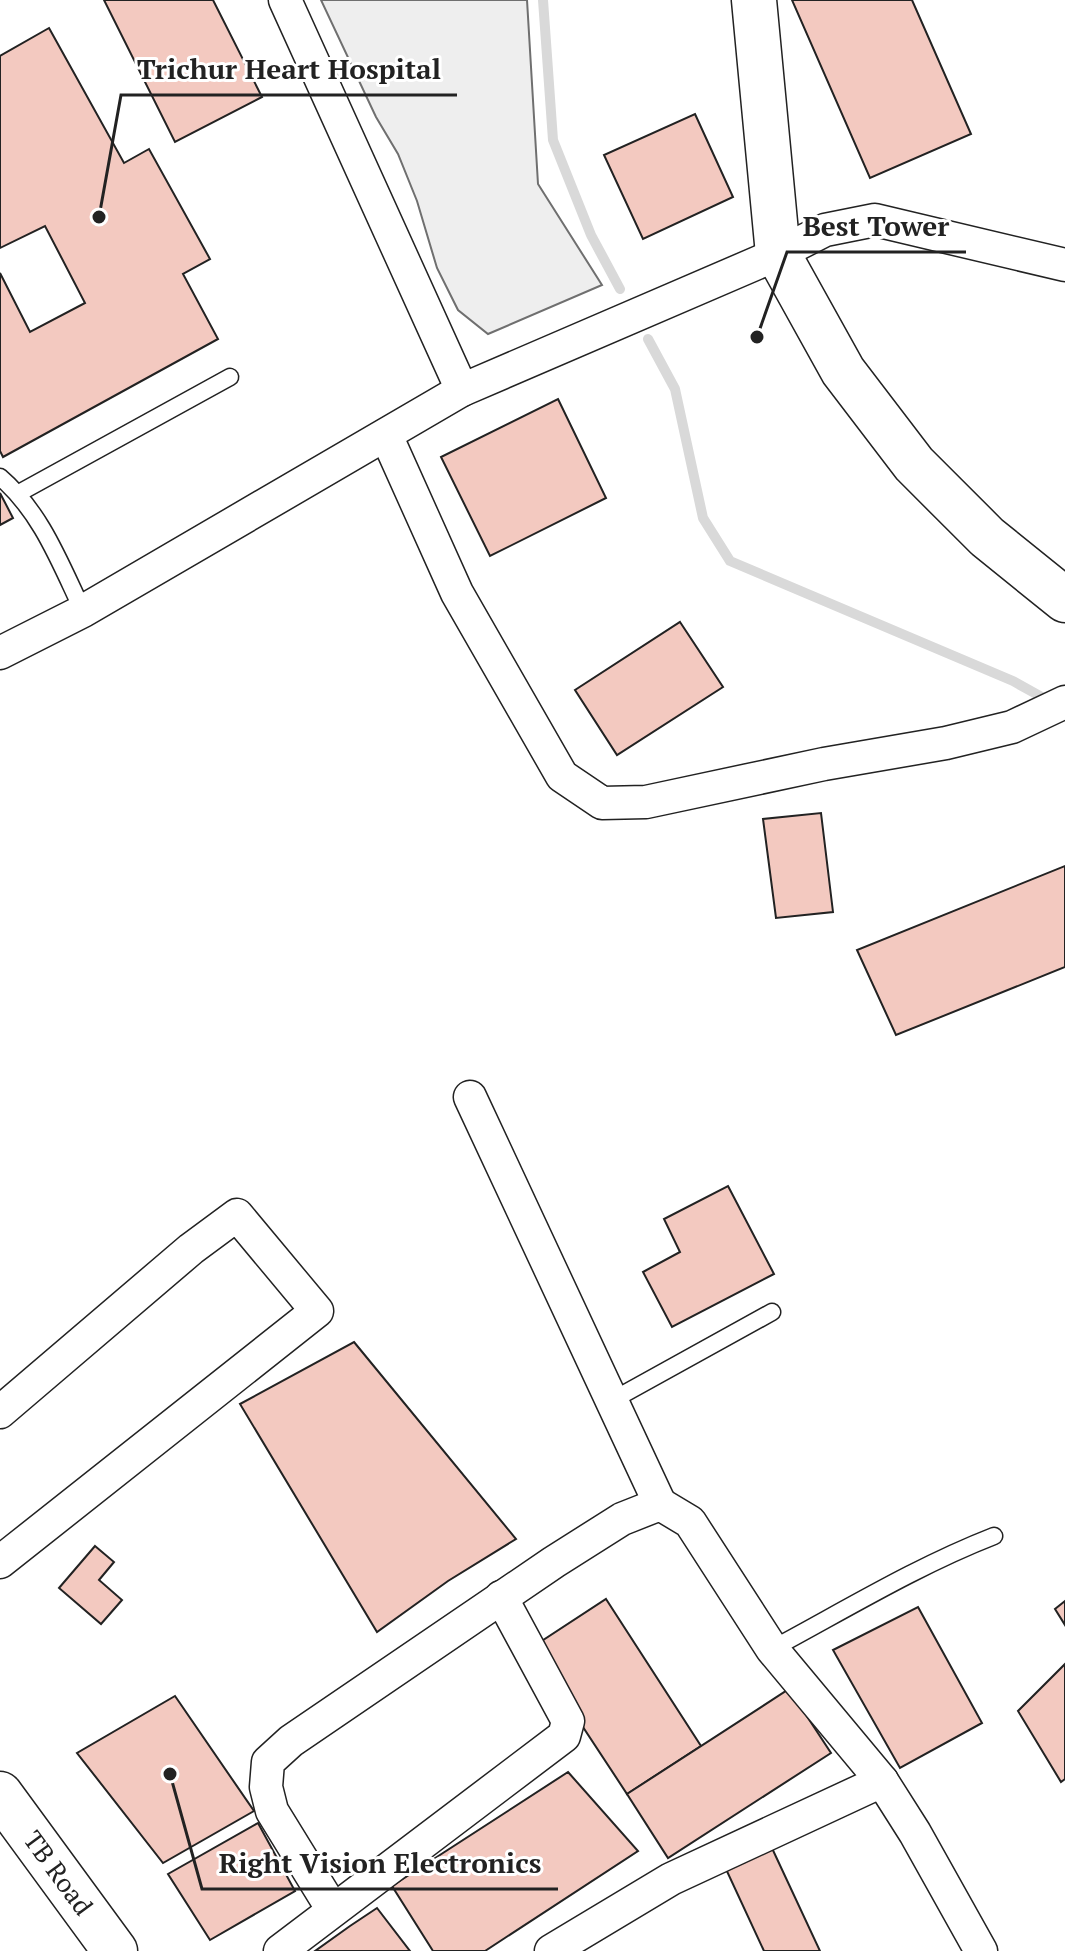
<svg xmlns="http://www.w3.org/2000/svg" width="1065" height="1951" viewBox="0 0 1065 1951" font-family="'PT Serif',serif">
  <rect width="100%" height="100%" fill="#fff"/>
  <path fill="#eee" stroke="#6f6f6f" stroke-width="2" d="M 321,0 L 527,0 L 538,184 L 602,285 L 488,334 L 458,310 L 437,268 L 417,201 L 398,154 L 376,117 Z"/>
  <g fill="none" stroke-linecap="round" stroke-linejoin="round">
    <g stroke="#d9d9d9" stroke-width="10">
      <path d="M 543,0 L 553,140 L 591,235 L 620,289"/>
      <path d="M 648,339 L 675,389 L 703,518 L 730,561 L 1013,681 L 1049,701"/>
    </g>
  </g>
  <g fill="#f3c9c0" stroke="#222" stroke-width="2">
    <path d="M 104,0 L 213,0 L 262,97 L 175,142 Z"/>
    <path d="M 792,0 L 912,0 L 971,134 L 870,178 Z"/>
    <path d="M 49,28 L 124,163 L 149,149 L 210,259 L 183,274 L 218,339 L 3,457 L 0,451 L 0,273 L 30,332 L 85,303 L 45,226 L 0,248 L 0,56 Z"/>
    <path d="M 695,114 L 733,197 L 643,239 L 604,155 Z"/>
    <path d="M 558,399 L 606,498 L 490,556 L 441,457 Z"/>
    <path d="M 0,493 L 13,518 L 0,525 Z"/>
    <path d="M 680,622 L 723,687 L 617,755 L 575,690 Z"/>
    <path d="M 821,813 L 833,912 L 776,918 L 763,819 Z"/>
    <path d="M 1065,866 L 1065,967 L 896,1035 L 857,950 Z"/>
    <path d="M 728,1186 L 774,1274 L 672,1327 L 643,1272 L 680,1252 L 664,1219 Z"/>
    <path d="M 354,1342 L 516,1539 L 448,1581 L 377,1632 L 240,1404 Z"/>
    <path d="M 95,1546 L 114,1562 L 99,1580 L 122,1600 L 101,1624 L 59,1588 Z"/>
    <path d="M 606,1599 L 701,1746 L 627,1794 L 531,1648 Z"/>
    <path d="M 1065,1601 L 1065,1625 L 1055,1609 Z"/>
    <path d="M 918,1607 L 982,1723 L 900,1768 L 833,1650 Z"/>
    <path d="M 1065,1664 L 1065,1779 L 1061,1782 L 1018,1711 Z"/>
    <path d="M 789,1689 L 831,1753 L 668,1858 L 627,1794 Z"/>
    <path d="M 175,1696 L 254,1811 L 163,1863 L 77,1753 Z"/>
    <path d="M 568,1772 L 638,1851 L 485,1951 L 433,1951 L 392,1886 Z"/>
    <path d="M 258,1823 L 295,1891 L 210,1940 L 168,1874 Z"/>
    <path d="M 771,1846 L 820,1951 L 764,1951 L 725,1867 Z"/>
    <path d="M 377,1908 L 410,1951 L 315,1951 L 350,1926 Z"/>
  </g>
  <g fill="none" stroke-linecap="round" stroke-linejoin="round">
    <defs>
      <g id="lane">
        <path d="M 0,477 C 41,512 60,563 83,611"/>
        <path d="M 19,493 L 230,377"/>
        <path d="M 611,1401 L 772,1312"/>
        <path d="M 772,1649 C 845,1610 917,1566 994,1536"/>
      </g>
      <g id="street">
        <path d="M 285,0 L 462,390"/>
        <path d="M 386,435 L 457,593 L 562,776 L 602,803 L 646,802 L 824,764 L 946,743 L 1012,727 L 1065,702"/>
        <path d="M 0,653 L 83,611 L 462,390 L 778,254 L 825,230 L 875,220 L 1065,265"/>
        <path d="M 470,1097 L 660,1504"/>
        <path d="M 0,1412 L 191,1249 L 237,1215 L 317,1311 L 0,1562"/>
        <path d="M 333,1910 L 272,1811 L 266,1787 L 268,1762 L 291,1741 L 554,1562 L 622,1519 L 660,1504 L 690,1522 L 772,1649 L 882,1781 L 915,1833 L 981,1951"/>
        <path d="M 280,1951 L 564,1736 L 568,1721 L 501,1597"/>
        <path d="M 551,1951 L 671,1879 L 882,1781"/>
      </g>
      <g id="secondary">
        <path d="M 754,0 L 778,254 L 843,371 L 914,464 L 987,537 L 1065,600"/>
        <path id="s1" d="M 0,1794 L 115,1951"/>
      </g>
    </defs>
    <use href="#lane" stroke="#222" stroke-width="19"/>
    <use href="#street" stroke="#222" stroke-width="35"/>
    <use href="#secondary" stroke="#222" stroke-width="47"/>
    <use href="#lane" stroke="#fff" stroke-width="16"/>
    <use href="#street" stroke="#fff" stroke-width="32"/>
    <use href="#secondary" stroke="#fff" stroke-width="44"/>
  </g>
  <g text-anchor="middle" stroke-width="6" stroke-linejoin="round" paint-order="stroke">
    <g font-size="26" fill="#222" stroke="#fff">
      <text dy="9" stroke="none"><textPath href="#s1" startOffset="98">TB Road</textPath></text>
    </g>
  </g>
  <path fill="none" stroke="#222" stroke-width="3" d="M99 217L121 95H457M757 337L787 252H966M170 1774L202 1889H558"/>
  <g fill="#222" stroke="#fff" stroke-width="3">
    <circle cx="99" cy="217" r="8"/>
    <circle cx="757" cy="337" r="8"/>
    <circle cx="170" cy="1774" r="8"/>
  </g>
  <g font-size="28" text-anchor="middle" font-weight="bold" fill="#222" stroke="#fff" stroke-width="6" stroke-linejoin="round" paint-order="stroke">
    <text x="289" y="79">Trichur Heart Hospital</text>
    <text x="876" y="236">Best Tower</text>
    <text x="380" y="1873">Right Vision Electronics</text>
  </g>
</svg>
